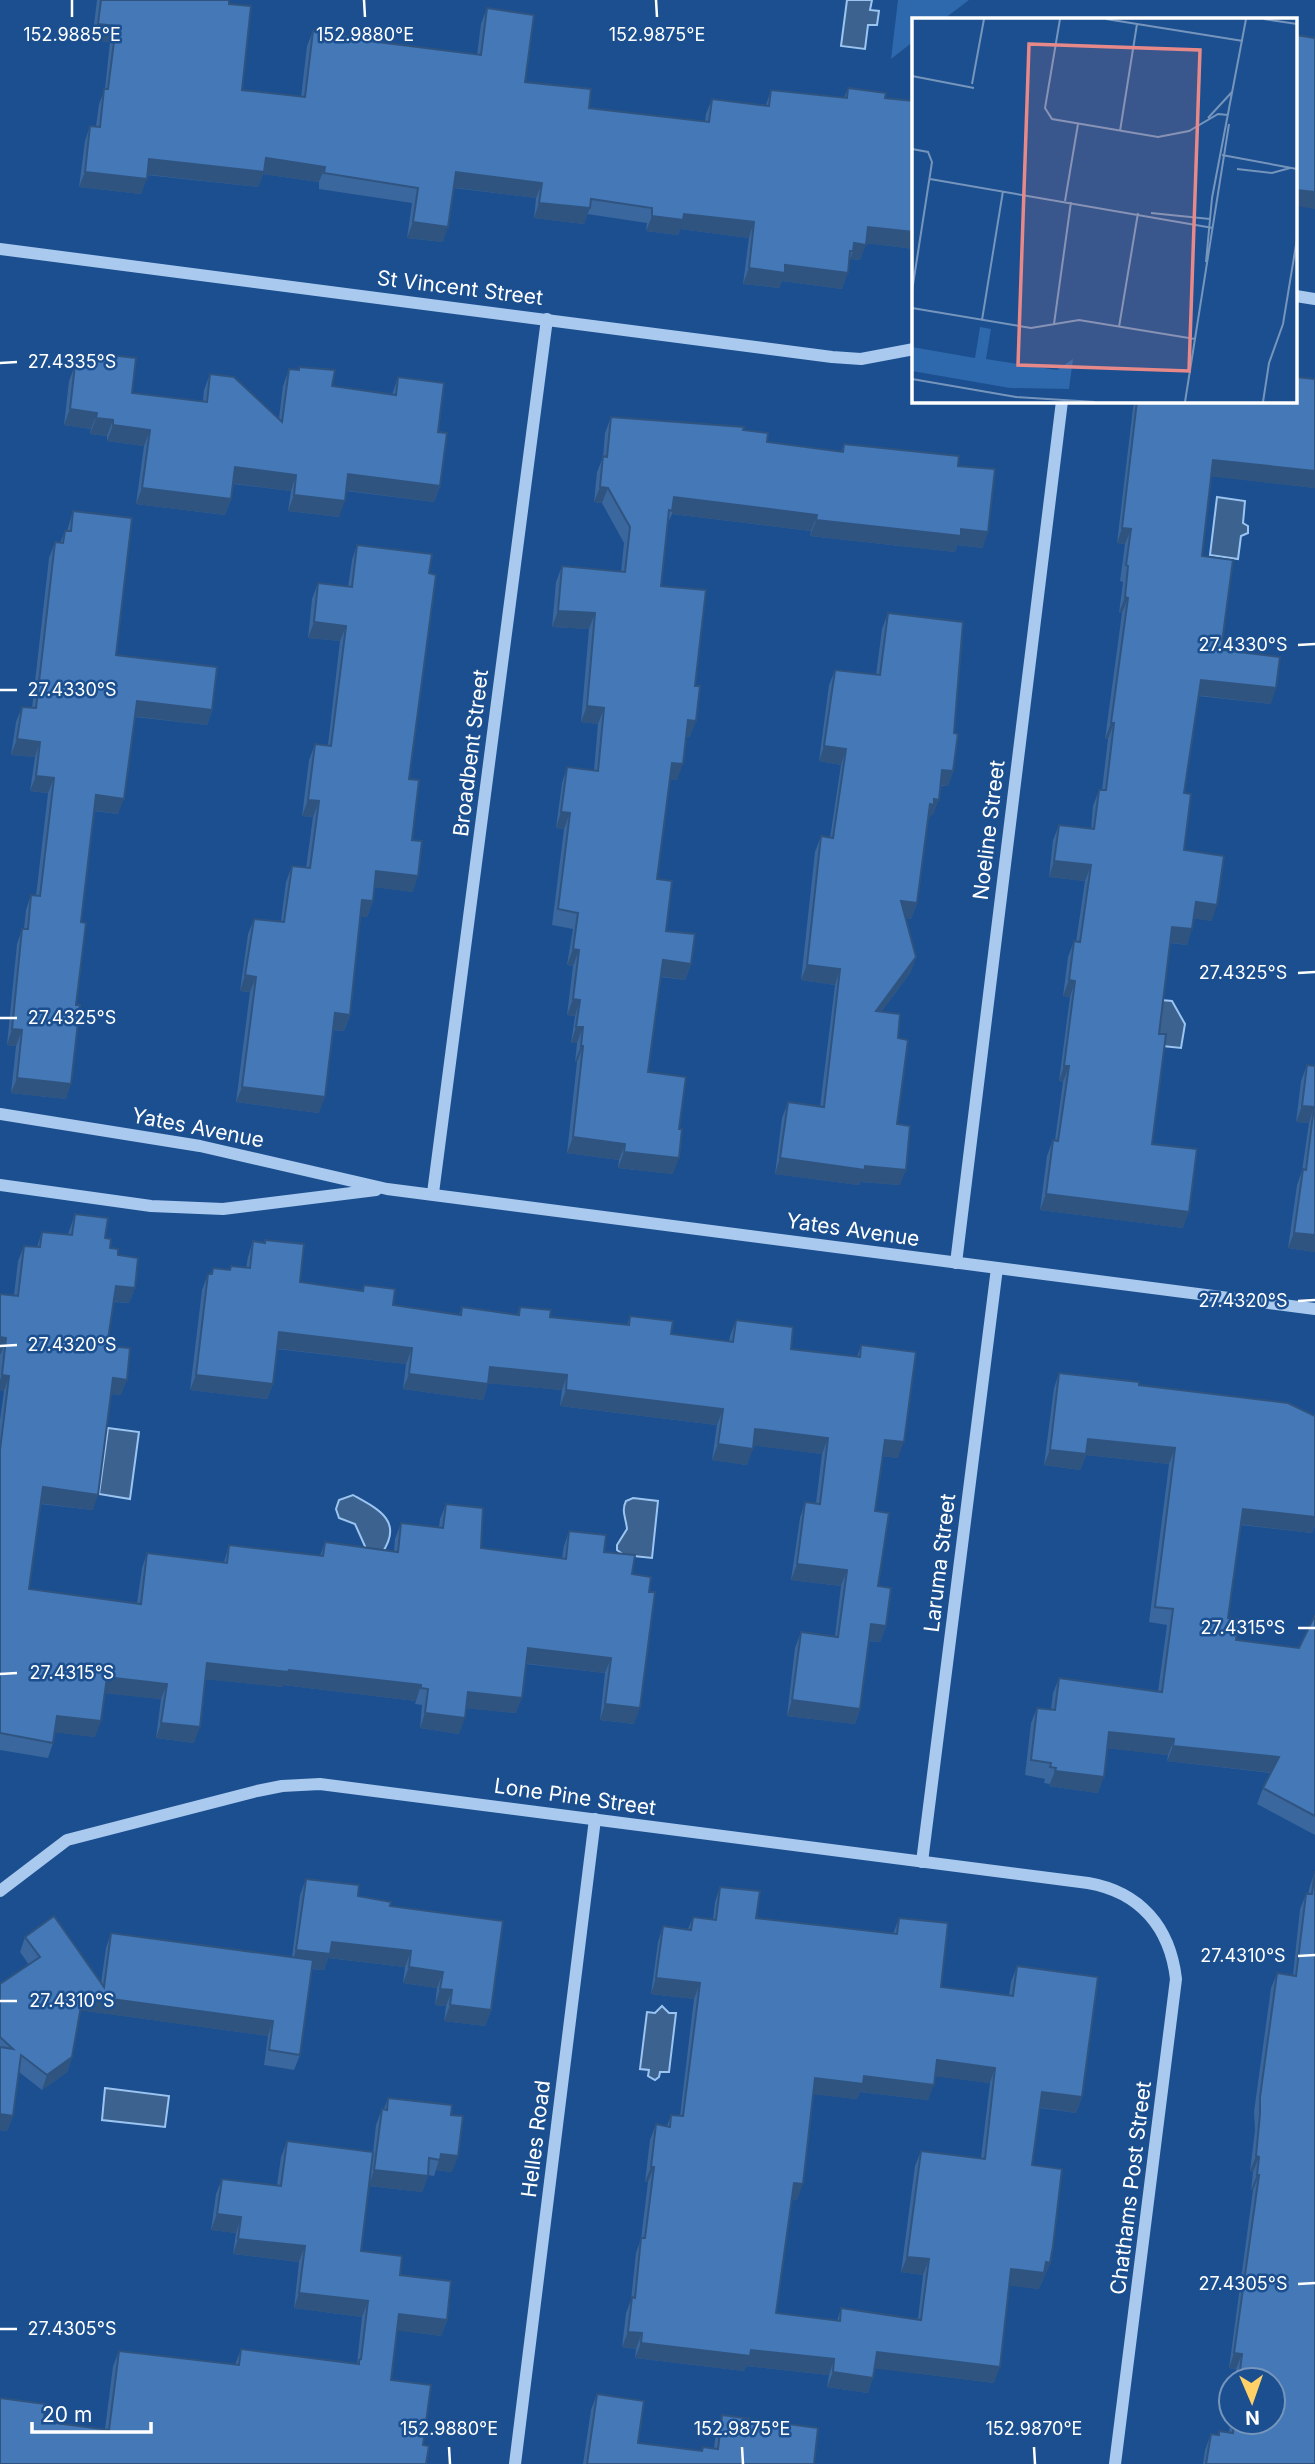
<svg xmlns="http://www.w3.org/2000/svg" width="1315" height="2464" viewBox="0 0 1315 2464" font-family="Inter,sans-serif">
  <rect width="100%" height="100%" fill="#1b4f8f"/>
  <path fill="#2e69ad" d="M 898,0 L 969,0 L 944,19 L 914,19 L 914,41 L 891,59 Z"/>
  <g fill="#3c6290" stroke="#9cc4f0" stroke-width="2">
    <path d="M 847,0 L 872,0 L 870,10 L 879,11 L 877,25 L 868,25 L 865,49 L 841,46 Z"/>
    <path d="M 1217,497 L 1245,501 L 1243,523 L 1248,526 L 1248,533 L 1241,536 L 1238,559 L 1210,555 Z"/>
    <path d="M 1150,999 L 1172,1001 L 1185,1024 L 1181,1048 L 1144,1044 Z"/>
    <path d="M 108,1428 L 139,1432 L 130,1499 L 99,1494 Z"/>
    <path d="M 353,1495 C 378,1509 404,1521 382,1553 L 368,1553 L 355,1524 L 339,1518 L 336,1509 L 339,1500 Z"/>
    <path d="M 633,1498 L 658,1501 L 652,1558 L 624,1555 L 617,1550 L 617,1545 L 627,1529 C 626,1518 621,1511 626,1501 Z"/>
    <path d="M 662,2006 L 669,2013 L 676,2013 L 669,2072 L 660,2072 L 659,2077 L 655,2080 L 648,2076 L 649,2070 L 640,2069 L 647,2012 L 655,2013 Z"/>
    <path d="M 105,2088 L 169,2096 L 165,2127 L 102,2120 Z"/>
  </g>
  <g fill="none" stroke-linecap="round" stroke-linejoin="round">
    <g stroke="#a9c9ee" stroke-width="12">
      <path d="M 0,249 L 832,357 L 861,359 L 914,349"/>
      <path d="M 1296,296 L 1315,299"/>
      <path d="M 0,1114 L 200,1146 L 387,1189 L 1315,1309"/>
      <path d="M 0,1185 L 151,1206 L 223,1209 L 376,1190"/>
      <path d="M 433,1193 L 547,319"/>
      <path d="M 956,1263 L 1062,401"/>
      <path d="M 922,1862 L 997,1268"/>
      <path d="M 0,1891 L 67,1840 L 257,1791 L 282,1786 L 320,1784 L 1088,1883 C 1140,1892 1170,1927 1176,1979 L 1115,2464"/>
      <path d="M 515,2464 L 595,1819"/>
    </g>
  </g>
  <g fill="#3a679d" fill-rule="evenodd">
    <path d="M 97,0 L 229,0 L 242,90 L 301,97 L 307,46 L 313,31 L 354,39 L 477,55 L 481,24 L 487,8 L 525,82 L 589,108 L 705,122 L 706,114 L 712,99 L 766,105 L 771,90 L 844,98 L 848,88 L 885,98 L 914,101 L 914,249 L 866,243 L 860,260 L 850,259 L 842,289 L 782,281 L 779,288 L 743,284 L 749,238 L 680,229 L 678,235 L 646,231 L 647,223 L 587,214 L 584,224 L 534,218 L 536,198 L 454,188 L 443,242 L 407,238 L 412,203 L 319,189 L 319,182 L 263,174 L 258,187 L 147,175 L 141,194 L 79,187 L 85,141 L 90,126 L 96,126 L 99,104 L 105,89 L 110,42 L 92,40 Z"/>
    <path d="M 91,353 L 132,393 L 203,401 L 204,390 L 210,374 L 279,418 L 283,386 L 289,369 L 298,370 L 299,367 L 332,386 L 392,395 L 398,377 L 438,432 L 440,486 L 434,502 L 346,491 L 339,517 L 288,511 L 291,491 L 233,484 L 231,499 L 225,515 L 136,504 L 144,446 L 107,441 L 107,436 L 90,434 L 91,429 L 64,425 L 69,381 L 75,365 L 87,366 Z"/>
    <path d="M 1135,401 L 1296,401 L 1315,488 L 1211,476 L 1202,556 L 1221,650 L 1271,704 L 1198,696 L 1184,793 L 1184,850 L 1212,921 L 1194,918 L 1187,945 L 1170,943 L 1159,1034 L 1152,1144 L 1183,1228 L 1040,1210 L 1047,1156 L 1053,1140 L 1055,1140 L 1063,1082 L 1059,1081 L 1070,997 L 1063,996 L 1068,957 L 1074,941 L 1076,942 L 1085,881 L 1049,877 L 1053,840 L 1059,825 L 1091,829 L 1093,806 L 1099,790 L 1102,790 L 1108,739 L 1105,739 L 1122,613 L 1119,613 L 1123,582 L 1120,581 L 1125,544 L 1117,543 L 1133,408 Z"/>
    <path d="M 611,417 L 743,430 L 767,442 L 841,452 L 844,444 L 958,466 L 983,548 L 957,545 L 955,552 L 810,536 L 811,531 L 672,514 L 667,525 L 661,586 L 695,686 L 690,737 L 686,737 L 677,780 L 670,779 L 657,879 L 666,931 L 691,964 L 685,980 L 660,977 L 648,1072 L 673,1174 L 618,1168 L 619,1160 L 567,1153 L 577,1062 L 575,1062 L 577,1043 L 571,1043 L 575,1016 L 567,1015 L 573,966 L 567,965 L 573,929 L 552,925 L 564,829 L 556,828 L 562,783 L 567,767 L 594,770 L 598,724 L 581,722 L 589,629 L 552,627 L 556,582 L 562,566 L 621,572 L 624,543 L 602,503 L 594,502 L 597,472 L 603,457 L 605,433 Z"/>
    <path d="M 73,511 L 116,655 L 212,710 L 207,725 L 135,717 L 118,814 L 94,811 L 81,922 L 66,1099 L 11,1093 L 16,1046 L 7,1045 L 17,944 L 22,929 L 24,929 L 26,910 L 31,895 L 36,896 L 48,793 L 30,791 L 35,757 L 11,755 L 16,722 L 22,707 L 32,708 L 49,558 L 55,542 L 60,543 L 65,531 L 67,531 Z"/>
    <path d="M 357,545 L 409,779 L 413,892 L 375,887 L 373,901 L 367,917 L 360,916 L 350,1015 L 344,1031 L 333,1030 L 319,1113 L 236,1102 L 250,992 L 240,991 L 248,934 L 254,919 L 281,921 L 286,882 L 292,866 L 306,868 L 313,817 L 302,816 L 309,760 L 315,744 L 328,745 L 340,641 L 308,638 L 312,599 L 318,583 L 348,587 L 352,560 Z"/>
    <path d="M 888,613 L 954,733 L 953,771 L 948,786 L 940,786 L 933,815 L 931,815 L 928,820 L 917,903 L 911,919 L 906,918 L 916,957 L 910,973 L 881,1012 L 898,1038 L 897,1124 L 900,1185 L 861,1182 L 859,1185 L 775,1174 L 782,1118 L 788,1102 L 820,1107 L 835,985 L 801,980 L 815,852 L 821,836 L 830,838 L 841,765 L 819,761 L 829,685 L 835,670 L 876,675 L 882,629 Z"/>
    <path d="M 1307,1065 L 1315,1066 L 1315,1252 L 1288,1248 L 1297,1185 L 1302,1171 L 1309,1123 L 1296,1122 L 1301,1081 Z"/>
    <path d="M 75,1214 L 105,1238 L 110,1248 L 118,1255 L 135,1288 L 129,1303 L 113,1302 L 107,1346 L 121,1395 L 111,1394 L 93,1510 L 40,1504 L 29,1589 L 137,1603 L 142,1568 L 147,1553 L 224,1562 L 229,1545 L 320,1556 L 325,1542 L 394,1552 L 395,1539 L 401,1523 L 439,1527 L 440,1519 L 446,1504 L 481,1548 L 562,1558 L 564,1546 L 569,1531 L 604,1552 L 632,1574 L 634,1724 L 600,1720 L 605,1673 L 526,1664 L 516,1713 L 466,1708 L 459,1734 L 420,1728 L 422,1705 L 415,1704 L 416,1701 L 283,1685 L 283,1687 L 205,1679 L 194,1743 L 156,1738 L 161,1699 L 105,1693 L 95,1737 L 55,1732 L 53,1743 L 48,1758 L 0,1750 L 0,1420 L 4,1391 L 0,1391 L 0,1294 L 14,1295 L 18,1261 L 24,1246 L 37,1247 L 42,1232 L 68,1234 Z"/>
    <path d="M 265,1240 L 300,1282 L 362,1291 L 364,1285 L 393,1305 L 459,1315 L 462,1307 L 517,1315 L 520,1307 L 550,1317 L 627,1325 L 630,1316 L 671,1334 L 729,1342 L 730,1336 L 736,1320 L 791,1349 L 857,1357 L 861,1345 L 898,1458 L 882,1456 L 875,1511 L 878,1586 L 886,1626 L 880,1642 L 869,1641 L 860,1709 L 855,1724 L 787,1716 L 795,1648 L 801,1632 L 835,1636 L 841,1586 L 791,1580 L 800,1518 L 805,1502 L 816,1503 L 822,1454 L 753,1445 L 747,1465 L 712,1460 L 717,1425 L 560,1406 L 562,1390 L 488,1383 L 483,1400 L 403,1389 L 406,1364 L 277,1349 L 273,1384 L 267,1399 L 190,1390 L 202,1290 L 208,1274 L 211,1274 L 213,1268 L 229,1270 L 231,1266 L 246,1268 L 248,1257 L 253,1241 L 264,1243 Z"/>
    <path d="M 1059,1373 L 1315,1416 L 1315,1526 L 1312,1533 L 1241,1525 L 1228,1618 L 1236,1640 L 1299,1648 L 1315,1615 L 1315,1835 L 1257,1804 L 1263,1788 L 1271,1773 L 1167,1761 L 1168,1755 L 1107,1748 L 1098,1793 L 1049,1786 L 1050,1784 L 1044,1783 L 1045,1779 L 1025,1775 L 1031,1723 L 1037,1708 L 1051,1709 L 1053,1693 L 1059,1678 L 1158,1691 L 1167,1625 L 1149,1622 L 1169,1464 L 1086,1455 L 1080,1470 L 1044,1465 L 1054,1388 Z"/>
    <path d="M 1315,1871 L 1315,2464 L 1203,2464 L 1205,2450 L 1211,2434 L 1218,2435 L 1219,2431 L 1229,2433 L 1231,2415 L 1231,2422 L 1273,2422 L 1273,2380 L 1235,2380 L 1236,2369 L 1229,2368 L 1253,2190 L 1251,2190 L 1253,2172 L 1250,2171 L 1255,2130 L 1254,2112 L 1271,1988 L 1277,1973 L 1293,1975 L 1300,1909 L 1306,1894 L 1308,1894 L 1310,1886 Z"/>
    <path d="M 306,1879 L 390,1906 L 491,2010 L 485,2026 L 444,2021 L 446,2006 L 435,2005 L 437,1988 L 403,1983 L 405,1967 L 328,1958 L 324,1970 L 312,1969 L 300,2055 L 294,2070 L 264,2065 L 268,2036 L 80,2010 L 72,2057 L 67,2072 L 42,2090 L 19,2072 L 13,2116 L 7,2131 L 0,2130 L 0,1984 L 29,1965 L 20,1952 L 25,1937 L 101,1983 L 106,1948 L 111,1933 L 292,1957 L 300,1895 Z"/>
    <path d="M 720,1887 L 756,1918 L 893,1934 L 899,1918 L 941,1987 L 1009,1995 L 1011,1982 L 1017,1966 L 1082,2097 L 1076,2113 L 1040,2108 L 1032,2165 L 1050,2263 L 1039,2289 L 1009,2285 L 994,2383 L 875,2368 L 868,2393 L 827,2387 L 829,2375 L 746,2366 L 744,2371 L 635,2358 L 636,2349 L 622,2347 L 626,2313 L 631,2300 L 636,2253 L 641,2239 L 648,2182 L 645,2182 L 650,2140 L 656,2124 L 667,2126 L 671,2115 L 680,2116 L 694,1999 L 651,1994 L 658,1942 L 663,1926 L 688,1929 L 693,1917 L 713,1919 L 715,1902 ZM 935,2076 L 990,2083 L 981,2158 L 921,2151 L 915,2166 L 901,2272 L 923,2275 L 918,2319 L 841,2308 L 837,2321 L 776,2313 L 792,2199 L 797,2200 L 813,2094 L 857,2099 L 860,2092 L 928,2100 Z"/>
    <path d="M 388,2098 L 451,2115 L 452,2172 L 436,2170 L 434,2176 L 428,2175 L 422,2192 L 369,2186 L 361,2251 L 400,2275 L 447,2320 L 441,2336 L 397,2330 L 391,2380 L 423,2445 L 0,2464 L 44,2418 L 48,2422 L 105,2429 L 113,2366 L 119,2351 L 235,2365 L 241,2349 L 357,2364 L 362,2317 L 294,2308 L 299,2262 L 233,2254 L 236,2233 L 211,2230 L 216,2194 L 222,2179 L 277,2185 L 281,2157 L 287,2141 L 373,2152 L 376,2125 L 382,2109 L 384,2109 Z"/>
    <path d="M 597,2394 L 638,2443 L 701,2451 L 703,2447 L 714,2448 L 716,2431 L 722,2415 L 814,2464 L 583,2464 L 591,2410 Z"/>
  </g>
  <g fill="#305480">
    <path d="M 98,24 L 116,26 L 110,42 L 92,40 Z"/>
    <path d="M 266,158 L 325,167 L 319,182 L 263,174 L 258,187 L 143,174 L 149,159 Z"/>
    <path d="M 85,172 L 147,179 L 141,194 L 79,187 Z"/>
    <path d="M 456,172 L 542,183 L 536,198 L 450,187 Z"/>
    <path d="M 1296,190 L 1315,192 L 1315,209 L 1296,206 Z"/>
    <path d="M 539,203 L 590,208 L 584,224 L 534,218 Z"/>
    <path d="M 684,214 L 754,222 L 749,238 L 680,229 L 678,235 L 646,231 L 652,216 Z"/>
    <path d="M 413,222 L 448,227 L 443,242 L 407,238 Z"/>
    <path d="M 868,227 L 914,232 L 914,249 L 863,243 Z"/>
    <path d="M 854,243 L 866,245 L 860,260 L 850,259 L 853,251 Z"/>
    <path d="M 785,265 L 848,273 L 842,289 L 782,281 L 779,288 L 743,284 L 749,268 Z"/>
    <path d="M 70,409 L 97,413 L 91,429 L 64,425 Z"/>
    <path d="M 96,418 L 113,420 L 107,436 L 90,434 Z"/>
    <path d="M 113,425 L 150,430 L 144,446 L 107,441 Z"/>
    <path d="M 1213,460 L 1315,471 L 1315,488 L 1207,476 Z"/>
    <path d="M 235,467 L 296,475 L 291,491 L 229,483 Z"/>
    <path d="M 348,474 L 440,486 L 434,502 L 342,490 Z"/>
    <path d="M 600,487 L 608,488 L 602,503 L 594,502 Z"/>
    <path d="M 142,488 L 231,499 L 225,515 L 136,504 Z"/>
    <path d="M 294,495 L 345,501 L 339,517 L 288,511 Z"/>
    <path d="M 674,497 L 817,515 L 811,531 L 672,514 Z"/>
    <path d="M 816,520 L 961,529 L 988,532 L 983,548 L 957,545 L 955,552 L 810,536 Z"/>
    <path d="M 1122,528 L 1131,529 L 1125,544 L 1117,543 Z"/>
    <path d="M 1125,597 L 1128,598 L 1122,613 L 1119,613 Z"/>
    <path d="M 558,611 L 595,613 L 589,629 L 552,627 Z"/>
    <path d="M 314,622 L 346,626 L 340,641 L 308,638 Z"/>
    <path d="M 1201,680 L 1276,688 L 1271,704 L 1195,695 Z"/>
    <path d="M 137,701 L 212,710 L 207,725 L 131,716 Z"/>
    <path d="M 587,706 L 604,708 L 598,724 L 581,722 Z"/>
    <path d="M 688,720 L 696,721 L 690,737 L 682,736 Z"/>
    <path d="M 1111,723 L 1114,723 L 1108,739 L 1105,739 Z"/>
    <path d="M 17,739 L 40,742 L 35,757 L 11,755 Z"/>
    <path d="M 824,746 L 846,749 L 841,765 L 819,761 Z"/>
    <path d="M 672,763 L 683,764 L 677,780 L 666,779 Z"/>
    <path d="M 942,770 L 953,771 L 948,786 L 937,785 Z"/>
    <path d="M 36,776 L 54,778 L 48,793 L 30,791 Z"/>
    <path d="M 96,795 L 124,799 L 118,814 L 90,810 Z"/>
    <path d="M 934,799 L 939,800 L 933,815 L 931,815 L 928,821 L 924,820 L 930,804 Z"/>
    <path d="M 308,800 L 319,801 L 313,817 L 302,816 Z"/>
    <path d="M 561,812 L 570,813 L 564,829 L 556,828 Z"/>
    <path d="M 1054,861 L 1091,865 L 1085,881 L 1049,877 Z"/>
    <path d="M 376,871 L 418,876 L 413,892 L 371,887 Z"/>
    <path d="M 362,900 L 373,901 L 367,917 L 357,916 Z"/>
    <path d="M 901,901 L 917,903 L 911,919 L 896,917 Z"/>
    <path d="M 1196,902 L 1217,905 L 1212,921 L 1190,918 Z"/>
    <path d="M 1172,927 L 1192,929 L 1187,945 L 1166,942 Z"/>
    <path d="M 573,949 L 579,950 L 573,966 L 567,965 Z"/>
    <path d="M 916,957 L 910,973 L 870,1027 L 876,1011 Z"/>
    <path d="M 663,960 L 691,964 L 685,980 L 657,976 Z"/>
    <path d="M 807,965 L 840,969 L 835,985 L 801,980 Z"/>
    <path d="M 245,975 L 256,977 L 250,992 L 240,991 Z"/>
    <path d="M 1069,980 L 1075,981 L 1070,997 L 1063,996 Z"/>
    <path d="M 573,999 L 580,1000 L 575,1016 L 567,1015 Z"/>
    <path d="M 335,1013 L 350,1015 L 344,1031 L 330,1029 Z"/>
    <path d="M 576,1027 L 583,1027 L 577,1043 L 571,1043 Z"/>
    <path d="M 12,1029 L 22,1030 L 16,1046 L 7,1045 Z"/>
    <path d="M 581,1046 L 583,1046 L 577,1062 L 575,1062 Z"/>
    <path d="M 1064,1066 L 1069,1066 L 1063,1082 L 1059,1081 Z"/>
    <path d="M 17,1078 L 71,1084 L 66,1099 L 11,1093 Z"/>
    <path d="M 242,1087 L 325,1097 L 319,1113 L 236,1102 Z"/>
    <path d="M 1302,1106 L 1314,1107 L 1309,1123 L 1296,1122 Z"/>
    <path d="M 573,1137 L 625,1144 L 619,1160 L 567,1153 Z"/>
    <path d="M 624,1152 L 679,1158 L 673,1174 L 618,1168 Z"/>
    <path d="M 780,1158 L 865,1166 L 906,1170 L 900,1185 L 861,1182 L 859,1185 L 775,1174 Z"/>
    <path d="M 1046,1194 L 1189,1212 L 1183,1228 L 1040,1210 Z"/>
    <path d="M 1294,1233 L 1315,1235 L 1315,1252 L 1288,1248 Z"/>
    <path d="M 116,1286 L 135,1288 L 129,1303 L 110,1301 Z"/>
    <path d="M 279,1332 L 412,1348 L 406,1364 L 273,1348 Z"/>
    <path d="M 0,1337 L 6,1338 L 1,1354 L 0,1354 Z"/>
    <path d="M 490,1367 L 567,1375 L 562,1390 L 485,1383 Z"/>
    <path d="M 409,1374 L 488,1384 L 483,1400 L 403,1389 Z"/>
    <path d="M 2,1375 L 9,1376 L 4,1391 L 0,1391 L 0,1380 Z"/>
    <path d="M 196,1375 L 273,1384 L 267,1399 L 190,1390 Z"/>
    <path d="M 113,1378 L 127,1380 L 121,1395 L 107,1394 Z"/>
    <path d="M 566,1390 L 723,1409 L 717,1425 L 560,1406 Z"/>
    <path d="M 755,1429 L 828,1438 L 822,1454 L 750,1445 Z"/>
    <path d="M 1088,1439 L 1175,1448 L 1169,1464 L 1086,1455 L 1080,1470 L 1044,1465 L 1050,1450 Z"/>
    <path d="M 885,1440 L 904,1442 L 898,1458 L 879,1456 Z"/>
    <path d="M 718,1444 L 753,1449 L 747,1465 L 712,1460 Z"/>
    <path d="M 43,1487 L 98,1495 L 93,1510 L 37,1503 Z"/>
    <path d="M 1243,1509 L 1315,1517 L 1315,1526 L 1312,1533 L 1238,1524 Z"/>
    <path d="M 797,1564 L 847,1570 L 841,1586 L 791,1580 Z"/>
    <path d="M 871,1624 L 886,1626 L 880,1642 L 865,1640 Z"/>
    <path d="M 528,1648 L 611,1658 L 605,1673 L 523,1663 Z"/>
    <path d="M 207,1663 L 289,1670 L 421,1685 L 416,1701 L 283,1685 L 283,1687 L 202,1679 Z"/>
    <path d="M 107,1677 L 167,1684 L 161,1699 L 101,1693 Z"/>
    <path d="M 468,1692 L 522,1698 L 516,1713 L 462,1708 Z"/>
    <path d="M 792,1700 L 860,1709 L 855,1724 L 787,1716 Z"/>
    <path d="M 605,1704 L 640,1708 L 634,1724 L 600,1720 Z"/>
    <path d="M 425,1713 L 465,1718 L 459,1734 L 420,1728 Z"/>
    <path d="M 57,1716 L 101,1721 L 95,1737 L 51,1732 Z"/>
    <path d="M 161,1723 L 200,1727 L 194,1743 L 156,1738 Z"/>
    <path d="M 1109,1732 L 1174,1739 L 1168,1755 L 1104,1748 Z"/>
    <path d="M 1173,1746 L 1279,1757 L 1274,1773 L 1167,1761 Z"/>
    <path d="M 1055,1771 L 1104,1777 L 1098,1793 L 1049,1786 Z"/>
    <path d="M 332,1942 L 411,1951 L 405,1967 L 328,1958 L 324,1970 L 291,1966 L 296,1950 Z"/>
    <path d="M 409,1967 L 443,1972 L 437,1988 L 403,1983 Z"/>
    <path d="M 656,1978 L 700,1983 L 694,1999 L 651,1994 Z"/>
    <path d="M 440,1989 L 452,1990 L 446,2006 L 435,2005 Z"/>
    <path d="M 83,1995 L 273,2021 L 268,2036 L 78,2010 Z"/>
    <path d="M 450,2005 L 491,2010 L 485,2026 L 444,2021 Z"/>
    <path d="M 72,2057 L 67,2072 L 42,2090 L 47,2075 Z"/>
    <path d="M 937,2060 L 995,2068 L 990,2083 L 931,2076 Z"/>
    <path d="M 864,2076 L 934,2085 L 928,2100 L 860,2092 L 857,2099 L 810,2094 L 815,2078 Z"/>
    <path d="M 1042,2092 L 1082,2097 L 1076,2113 L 1037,2107 Z"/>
    <path d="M 0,2114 L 13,2116 L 7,2131 L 0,2130 Z"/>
    <path d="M 441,2154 L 458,2156 L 452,2172 L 436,2170 Z"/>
    <path d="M 1256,2156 L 1259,2157 L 1253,2172 L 1250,2171 Z"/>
    <path d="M 651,2167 L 654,2167 L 648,2182 L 645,2182 Z"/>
    <path d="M 374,2170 L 428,2176 L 422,2192 L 369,2186 Z"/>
    <path d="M 1257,2175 L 1259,2175 L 1253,2190 L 1251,2190 Z"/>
    <path d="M 794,2183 L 803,2184 L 797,2200 L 788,2199 Z"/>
    <path d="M 217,2214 L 241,2217 L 236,2233 L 211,2230 Z"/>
    <path d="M 238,2239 L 305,2246 L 299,2262 L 233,2254 Z"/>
    <path d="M 907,2257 L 929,2259 L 923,2275 L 901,2272 Z"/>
    <path d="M 1046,2262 L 1050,2263 L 1039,2289 L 1006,2285 L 1011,2269 Z"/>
    <path d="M 299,2293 L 368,2301 L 362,2317 L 294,2308 Z"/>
    <path d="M 399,2314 L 447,2320 L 441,2336 L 393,2330 Z"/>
    <path d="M 628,2332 L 642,2333 L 636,2349 L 622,2347 Z"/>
    <path d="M 641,2343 L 751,2350 L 834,2359 L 829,2375 L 746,2366 L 744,2371 L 635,2358 Z"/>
    <path d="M 877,2352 L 1000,2367 L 994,2383 L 871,2368 Z"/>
    <path d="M 1234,2353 L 1242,2354 L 1236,2369 L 1229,2368 Z"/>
    <path d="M 833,2372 L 873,2378 L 868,2393 L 827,2387 Z"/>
  </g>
  <g fill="#4478b7" stroke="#305480" stroke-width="2" fill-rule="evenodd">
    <path d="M 101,0 L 229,0 L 229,4 L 251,6 L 242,90 L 305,97 L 313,31 L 354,37 L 354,39 L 481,55 L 487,8 L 534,15 L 525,82 L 591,89 L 589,108 L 709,122 L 712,99 L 769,106 L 771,90 L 847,98 L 848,88 L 886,93 L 885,98 L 914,101 L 914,232 L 868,227 L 866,245 L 854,243 L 853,251 L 850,251 L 848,273 L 785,265 L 785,273 L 749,268 L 754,222 L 684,214 L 683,220 L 652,216 L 652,208 L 591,199 L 590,208 L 539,203 L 542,183 L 456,172 L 448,227 L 413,222 L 418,188 L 324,173 L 325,167 L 266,158 L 264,172 L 149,159 L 147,179 L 85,172 L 90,126 L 100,127 L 104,89 L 108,89 L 116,26 L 98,24 Z"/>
    <path d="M 1296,35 L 1315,38 L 1315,192 L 1296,190 Z"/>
    <path d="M 91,353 L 136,358 L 132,393 L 207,402 L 210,374 L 234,377 L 282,422 L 289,369 L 299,370 L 299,367 L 335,370 L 332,386 L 396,395 L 398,377 L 444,383 L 438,432 L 447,433 L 440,486 L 348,474 L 345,501 L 294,495 L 296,475 L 235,467 L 231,499 L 142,488 L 150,430 L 113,425 L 113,420 L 96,418 L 97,413 L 70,409 L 75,365 L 90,367 Z"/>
    <path d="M 1296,377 L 1315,379 L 1315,471 L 1213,460 L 1202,556 L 1233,560 L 1221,650 L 1280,657 L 1276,688 L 1201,680 L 1184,793 L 1191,794 L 1184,850 L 1224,856 L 1217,905 L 1196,902 L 1192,929 L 1172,927 L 1159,1034 L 1166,1034 L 1152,1144 L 1197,1149 L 1189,1212 L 1046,1194 L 1053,1140 L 1058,1141 L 1069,1066 L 1064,1066 L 1075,981 L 1069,980 L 1074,941 L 1080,942 L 1091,865 L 1054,861 L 1059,825 L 1094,829 L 1099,790 L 1106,790 L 1114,723 L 1111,723 L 1128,598 L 1125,597 L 1128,566 L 1126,565 L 1131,529 L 1122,528 L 1137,401 L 1296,401 Z"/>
    <path d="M 611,417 L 744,427 L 743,430 L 768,433 L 767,442 L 843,452 L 844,444 L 959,456 L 958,466 L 995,469 L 988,532 L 961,529 L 961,536 L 816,520 L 817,515 L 674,497 L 672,511 L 669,510 L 661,586 L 706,590 L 695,686 L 700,686 L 696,721 L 688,720 L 683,764 L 672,763 L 657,879 L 672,881 L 666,931 L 695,934 L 691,964 L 663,960 L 648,1072 L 686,1077 L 679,1129 L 682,1129 L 679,1158 L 624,1152 L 625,1144 L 573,1137 L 583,1046 L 581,1046 L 583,1027 L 576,1027 L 580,1000 L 573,999 L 579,950 L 573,949 L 578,913 L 558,909 L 570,813 L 561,812 L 567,767 L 598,771 L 604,708 L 587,706 L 595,613 L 558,611 L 562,566 L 625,572 L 630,527 L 608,488 L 600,487 L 603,456 L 607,457 Z"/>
    <path d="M 73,511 L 132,518 L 116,655 L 217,667 L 212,710 L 137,701 L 124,799 L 96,795 L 81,922 L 86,923 L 76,1005 L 80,1005 L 71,1084 L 17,1078 L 22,1030 L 12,1029 L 22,929 L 28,929 L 31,895 L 40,896 L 54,778 L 36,776 L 40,742 L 17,739 L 22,707 L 36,708 L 55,542 L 63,543 L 65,531 L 71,531 Z"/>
    <path d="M 357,545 L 432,554 L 429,573 L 436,575 L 409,779 L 419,780 L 412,840 L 422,841 L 418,876 L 376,871 L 373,901 L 362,900 L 350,1015 L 335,1013 L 325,1097 L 242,1087 L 256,977 L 245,975 L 254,919 L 284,922 L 292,866 L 310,868 L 319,801 L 308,800 L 315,744 L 331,746 L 346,626 L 314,622 L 318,583 L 352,587 Z"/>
    <path d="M 888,613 L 963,622 L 954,733 L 958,734 L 953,771 L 942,770 L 939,800 L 934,799 L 934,805 L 930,804 L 917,903 L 901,901 L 916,957 L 876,1011 L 900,1014 L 898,1038 L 908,1040 L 897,1124 L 910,1126 L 906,1170 L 865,1166 L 865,1170 L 780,1158 L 788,1102 L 824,1107 L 840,969 L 807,965 L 821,836 L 833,838 L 846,749 L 824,746 L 835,670 L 880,675 Z"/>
    <path d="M 1307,1065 L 1315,1066 L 1315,1235 L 1294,1233 L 1303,1169 L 1306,1170 L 1314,1107 L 1302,1106 Z"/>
    <path d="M 75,1214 L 108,1218 L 105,1238 L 111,1239 L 110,1248 L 118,1249 L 118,1255 L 138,1258 L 135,1288 L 116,1286 L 107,1346 L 130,1348 L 127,1380 L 113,1378 L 98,1495 L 43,1487 L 29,1589 L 141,1604 L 147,1553 L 227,1563 L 229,1545 L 323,1556 L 325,1542 L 398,1552 L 401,1523 L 443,1528 L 446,1504 L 483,1508 L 481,1548 L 566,1559 L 569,1531 L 606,1535 L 604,1552 L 635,1555 L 632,1574 L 651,1577 L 649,1592 L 655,1592 L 640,1708 L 605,1704 L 611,1658 L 528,1648 L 522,1698 L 468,1692 L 465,1718 L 425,1713 L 428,1689 L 421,1688 L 421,1685 L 289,1670 L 288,1672 L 207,1663 L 200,1727 L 161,1723 L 167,1684 L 107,1677 L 101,1721 L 57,1716 L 53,1743 L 0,1733 L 0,1450 L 9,1376 L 2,1375 L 6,1338 L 0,1337 L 0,1294 L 18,1296 L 24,1246 L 40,1247 L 42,1232 L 72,1235 Z"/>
    <path d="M 265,1240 L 304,1244 L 300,1282 L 363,1291 L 364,1285 L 395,1289 L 393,1305 L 461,1315 L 462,1307 L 519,1315 L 520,1307 L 551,1310 L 550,1317 L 629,1325 L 630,1316 L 673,1321 L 671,1334 L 733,1342 L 736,1320 L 793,1327 L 791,1349 L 860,1357 L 861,1345 L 916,1352 L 904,1442 L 885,1440 L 875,1511 L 889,1513 L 878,1586 L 891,1588 L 886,1626 L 871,1624 L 860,1709 L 792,1700 L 801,1632 L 838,1637 L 847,1570 L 797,1564 L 805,1502 L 820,1504 L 828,1438 L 755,1429 L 753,1449 L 718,1444 L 723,1409 L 566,1390 L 567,1375 L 490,1367 L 488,1384 L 409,1374 L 412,1348 L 279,1332 L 273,1384 L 196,1375 L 208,1274 L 212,1274 L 213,1268 L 230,1270 L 231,1266 L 250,1268 L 253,1241 L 265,1243 Z"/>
    <path d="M 1059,1373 L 1139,1382 L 1139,1385 L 1288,1403 L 1315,1416 L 1315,1517 L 1243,1509 L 1228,1618 L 1239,1619 L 1236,1640 L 1299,1648 L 1315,1615 L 1315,1816 L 1263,1788 L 1279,1757 L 1173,1746 L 1174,1739 L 1109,1732 L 1104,1777 L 1055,1771 L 1056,1768 L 1050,1767 L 1051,1763 L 1031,1760 L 1037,1708 L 1055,1710 L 1059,1678 L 1162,1692 L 1173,1609 L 1155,1607 L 1175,1448 L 1088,1439 L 1086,1454 L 1050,1450 Z"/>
    <path d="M 1315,1871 L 1315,2464 L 1206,2464 L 1211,2434 L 1219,2435 L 1219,2431 L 1233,2433 L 1234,2422 L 1273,2422 L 1273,2380 L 1239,2380 L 1242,2354 L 1234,2353 L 1259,2175 L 1257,2175 L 1259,2157 L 1256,2156 L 1260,2114 L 1260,2097 L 1277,1973 L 1296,1976 L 1306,1894 L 1312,1894 Z"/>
    <path d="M 306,1879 L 359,1885 L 358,1896 L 391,1902 L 390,1906 L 503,1921 L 491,2010 L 450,2005 L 452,1990 L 440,1989 L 443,1972 L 409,1967 L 411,1951 L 332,1942 L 330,1954 L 296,1950 Z"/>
    <path d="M 720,1887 L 760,1891 L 756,1918 L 897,1934 L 899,1918 L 948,1923 L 941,1987 L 1013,1996 L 1017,1966 L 1098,1977 L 1082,2097 L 1042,2092 L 1032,2165 L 1062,2169 L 1053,2246 L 1050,2263 L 1046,2262 L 1044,2273 L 1011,2269 L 1000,2367 L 877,2352 L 873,2378 L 833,2372 L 834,2359 L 751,2350 L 750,2356 L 641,2343 L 642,2333 L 628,2332 L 632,2297 L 635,2298 L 641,2238 L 645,2238 L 654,2167 L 651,2167 L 656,2124 L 670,2127 L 671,2115 L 683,2116 L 700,1983 L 656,1978 L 663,1926 L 691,1930 L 693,1917 L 716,1920 ZM 937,2060 L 995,2068 L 985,2159 L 921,2151 L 907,2257 L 929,2259 L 921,2320 L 841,2308 L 840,2321 L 776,2313 L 794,2183 L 803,2184 L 815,2078 L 863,2084 L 864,2076 L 934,2085 Z"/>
    <path d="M 54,1916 L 104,1987 L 111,1933 L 313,1960 L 300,2055 L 269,2050 L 273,2021 L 83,1995 L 72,2057 L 47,2075 L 21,2055 L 13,2116 L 0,2114 L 0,2047 L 13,2049 L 0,2037 L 0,1984 L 40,1957 L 25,1937 Z"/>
    <path d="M 388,2098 L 452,2105 L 451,2115 L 463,2116 L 458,2156 L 441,2154 L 440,2160 L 429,2158 L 428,2176 L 374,2170 L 382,2109 L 387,2110 Z"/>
    <path d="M 287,2141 L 373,2152 L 361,2251 L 402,2256 L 400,2275 L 451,2281 L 447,2320 L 399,2314 L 391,2380 L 431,2385 L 423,2445 L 429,2446 L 426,2464 L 0,2464 L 0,2398 L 45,2404 L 44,2418 L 48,2418 L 48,2422 L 109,2430 L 119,2351 L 239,2365 L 241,2349 L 359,2364 L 359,2360 L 361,2359 L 368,2301 L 299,2293 L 305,2246 L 238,2239 L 241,2217 L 217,2214 L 222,2179 L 281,2186 Z"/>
    <path d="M 597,2394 L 644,2401 L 638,2443 L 702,2451 L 703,2447 L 718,2449 L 722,2415 L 818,2428 L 814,2464 L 587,2464 Z"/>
  </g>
  <path fill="none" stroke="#fff" stroke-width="2.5" d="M 72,0 L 72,17M 364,0 L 365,17M 656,0 L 657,17M 0,363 L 17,362M 1298,645 L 1315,644M 0,690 L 17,690M 1298,973 L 1315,972M 0,1018 L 17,1018M 1298,1301 L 1315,1300M 0,1346 L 17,1345M 1298,1628 L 1315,1628M 0,1674 L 17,1673M 1298,1956 L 1315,1955M 0,2001 L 17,2001M 1298,2284 L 1315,2283M 0,2329 L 17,2329M 449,2447 L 450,2464M 742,2447 L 743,2464M 1034,2447 L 1035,2464"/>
  <g text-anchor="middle" stroke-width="5" stroke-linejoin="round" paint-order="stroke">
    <g font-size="21" fill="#fff" stroke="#1b4f8f">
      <text transform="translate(460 288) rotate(7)" y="7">St Vincent Street</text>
      <text transform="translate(471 753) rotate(-83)" y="7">Broadbent Street</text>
      <text transform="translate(989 830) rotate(-83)" y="7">Noeline Street</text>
      <text transform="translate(198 1128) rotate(11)" y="7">Yates Avenue</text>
      <text transform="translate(853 1230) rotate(8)" y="7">Yates Avenue</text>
      <text transform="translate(940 1563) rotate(-83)" y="7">Laruma Street</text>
      <text transform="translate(575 1797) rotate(8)" y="7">Lone Pine Street</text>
      <text transform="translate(536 2139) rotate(-83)" y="7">Helles Road</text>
      <text transform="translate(1131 2188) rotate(-83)" y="7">Chathams Post Street</text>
    </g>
  </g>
  <g transform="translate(912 18)">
    <rect width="385" height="385" fill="#1b4f8f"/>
    <path d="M 68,309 L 79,311 L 74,341 L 145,352 L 161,341 L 157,371 L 98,370 L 0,353 L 0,329 L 63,340 Z" fill="#2e69ad"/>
    <path fill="none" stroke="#7695bc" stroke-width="2" d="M 148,1 L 133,90 L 140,101 L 246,119 L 277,113 L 306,96 L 316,97M 194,1 L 331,23M 352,1 L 385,6M 0,58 L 62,70M 60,66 L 72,1M 296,100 L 320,74M 208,113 L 225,6M 0,131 L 16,134 L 20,144 L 0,273M 310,137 L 385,151M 325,151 L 360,155 L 378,150M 18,161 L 301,210M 153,183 L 166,106M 239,195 L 298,201M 294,244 L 300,180 L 334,1M 0,290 L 119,310 L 167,302 L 283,321M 70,302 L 91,173M 142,306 L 159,184M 207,309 L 226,195M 0,361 L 104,379 L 183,384M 273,384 L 317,106M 351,384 L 357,345 L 371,306 L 385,221"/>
    <path fill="#e88989" fill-opacity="0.15" stroke="#e88989" stroke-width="3.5" d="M 117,26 L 288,32 L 277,353 L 106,347 Z"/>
    <rect width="385" height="385" fill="none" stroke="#fff" stroke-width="3.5"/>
  </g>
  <g font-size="18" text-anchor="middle" fill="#fff" stroke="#1b4f8f" stroke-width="5" stroke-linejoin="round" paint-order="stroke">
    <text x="72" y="41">152.9885°E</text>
    <text x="365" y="41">152.9880°E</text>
    <text x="657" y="41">152.9875°E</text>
    <text x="72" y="368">27.4335°S</text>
    <text x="1243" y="651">27.4330°S</text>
    <text x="72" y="696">27.4330°S</text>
    <text x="1243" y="979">27.4325°S</text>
    <text x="72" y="1024">27.4325°S</text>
    <text x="1243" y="1307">27.4320°S</text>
    <text x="72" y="1351">27.4320°S</text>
    <text x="1243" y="1634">27.4315°S</text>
    <text x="72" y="1679">27.4315°S</text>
    <text x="1243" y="1962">27.4310°S</text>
    <text x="72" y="2007">27.4310°S</text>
    <text x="1243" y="2290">27.4305°S</text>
    <text x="72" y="2335">27.4305°S</text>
    <text x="449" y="2435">152.9880°E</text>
    <text x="742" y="2435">152.9875°E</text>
    <text x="1034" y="2435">152.9870°E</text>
  </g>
  <g transform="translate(1252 2401) rotate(178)"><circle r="33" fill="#1b4f8f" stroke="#7695bc" stroke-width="2"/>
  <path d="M0-5L12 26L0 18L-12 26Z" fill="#ffd166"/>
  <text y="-10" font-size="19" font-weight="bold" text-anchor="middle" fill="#ffffff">N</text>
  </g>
  <path d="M32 2422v10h119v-10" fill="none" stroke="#ffffff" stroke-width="3.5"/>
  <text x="42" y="2422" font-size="21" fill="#ffffff" stroke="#1b4f8f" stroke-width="5" paint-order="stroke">20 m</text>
</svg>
